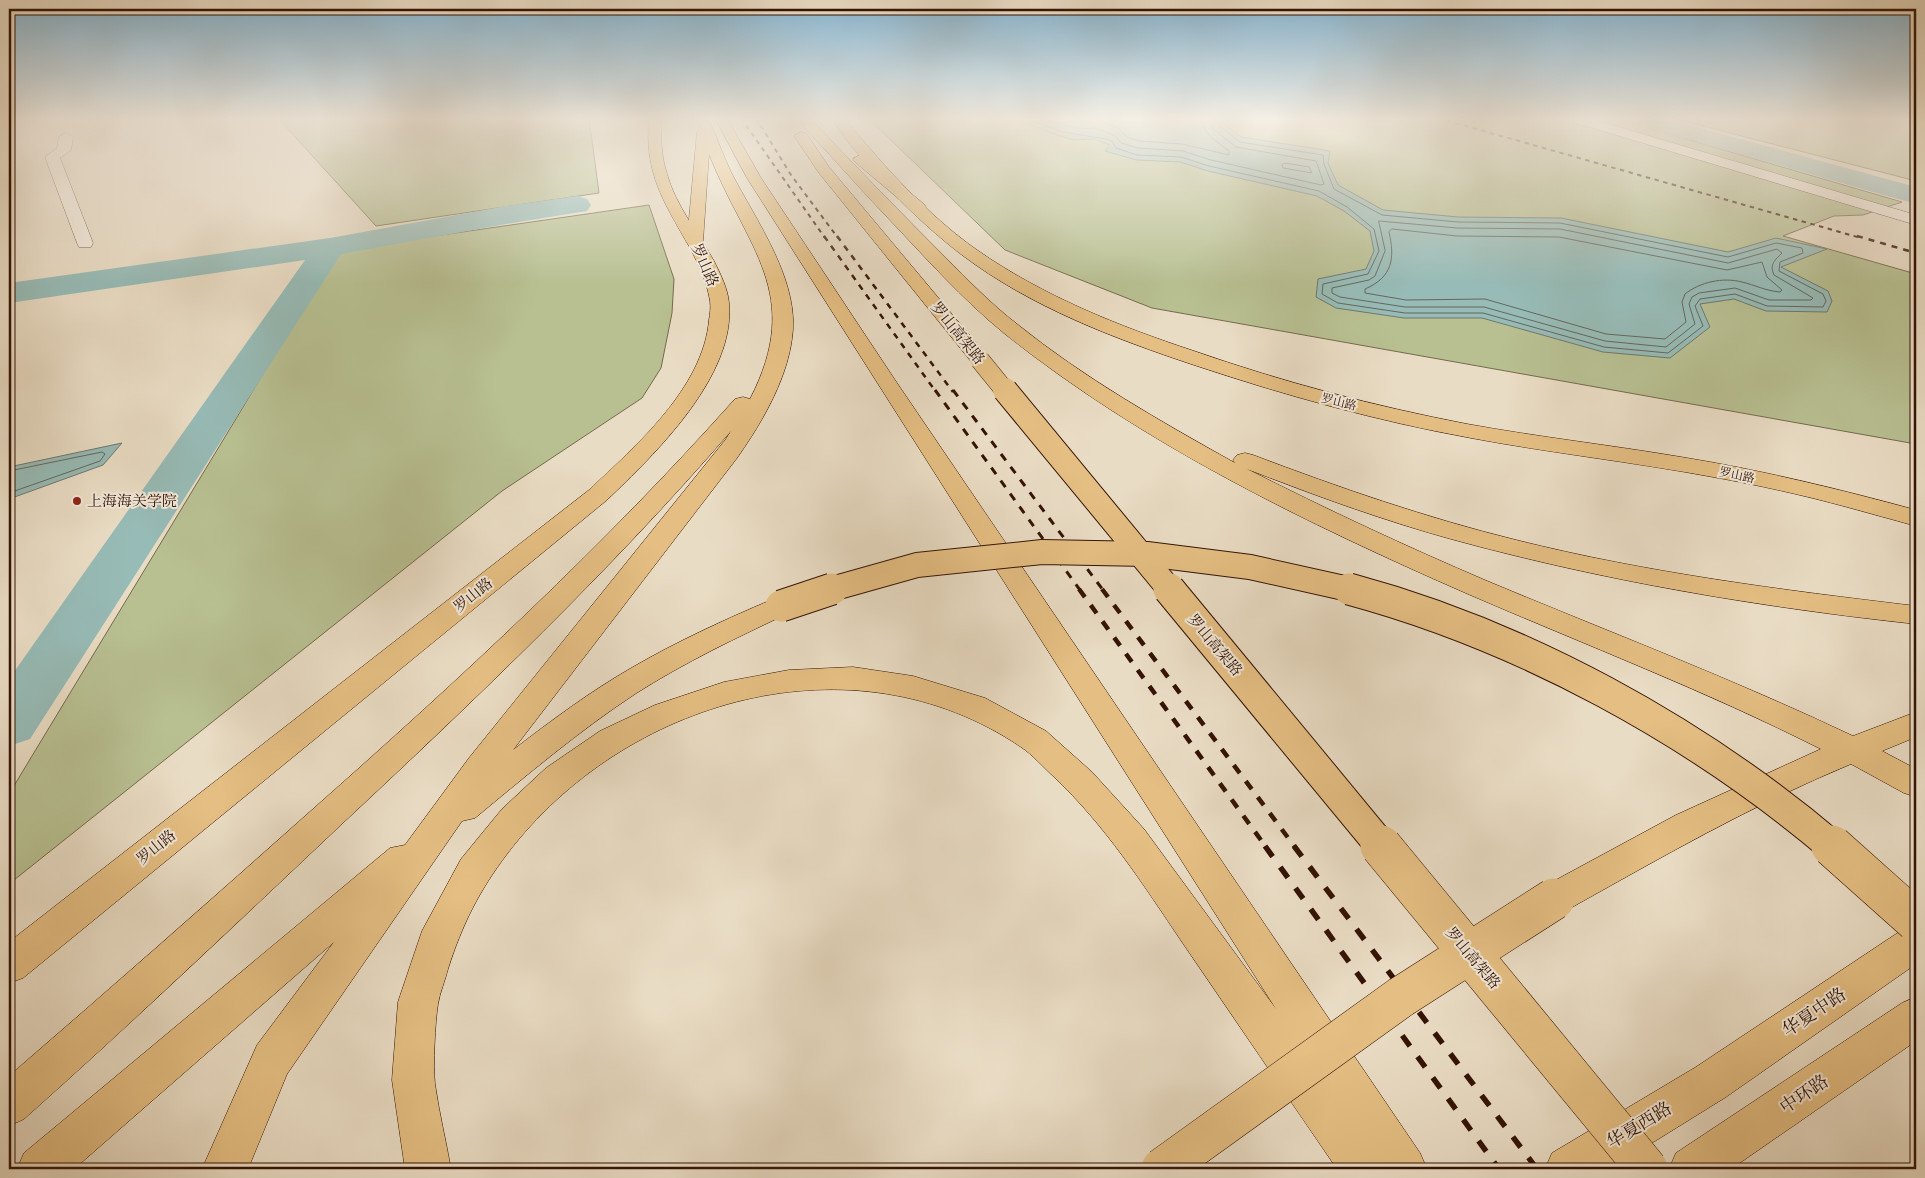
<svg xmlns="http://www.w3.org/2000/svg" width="1925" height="1178" viewBox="0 0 1925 1178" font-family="'IM FELL Great Primer','Noto Serif SC',serif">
  <rect width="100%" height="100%" fill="#e9dcc4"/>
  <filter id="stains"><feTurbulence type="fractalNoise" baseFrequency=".004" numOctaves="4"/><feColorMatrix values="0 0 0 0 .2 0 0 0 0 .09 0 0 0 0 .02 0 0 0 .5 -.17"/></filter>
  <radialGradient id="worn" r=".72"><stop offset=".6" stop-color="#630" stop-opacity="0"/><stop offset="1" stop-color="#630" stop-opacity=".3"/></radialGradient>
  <g fill="#b8c092" stroke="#766a4c">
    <path d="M 278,118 L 589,118 L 599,193 L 376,226 Z"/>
    <path d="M 868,118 L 1614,118 L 1902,202 L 1863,215 L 1834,216 L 1783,236 L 1916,274 L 1916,444 L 1152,308 L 1005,250 Z"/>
    <path d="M 1672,118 L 1916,118 L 1916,181 Z"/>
    <path d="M 649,205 L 674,279 L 672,313 L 661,368 L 642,398 L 502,491 L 9,884 L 9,794 L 338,250 Z"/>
  </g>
  <g fill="#97bbb6" stroke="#6f786f">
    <path d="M 1021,118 L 1217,118 L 1241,137 L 1330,151 L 1328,163 L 1338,185 L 1383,210 L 1458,217 L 1561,218 L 1728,252 L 1776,238 L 1827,249 L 1781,267 L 1828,291 L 1832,301 L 1827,312 L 1766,311 L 1734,299 L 1700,304 L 1710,327 L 1670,358 L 1603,352 L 1482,318 L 1404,318 L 1336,308 L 1316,297 L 1318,279 L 1366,269 L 1374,251 L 1370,231 L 1344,211 L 1317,196 L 1208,171 L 1180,162 L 1136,160 L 1105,151 L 1110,145 L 1094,139 L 1074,140 L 1057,135 L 1028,124 L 1026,120 Z"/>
    <path d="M 122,443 L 103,465 L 9,499 L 9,467 Z"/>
  </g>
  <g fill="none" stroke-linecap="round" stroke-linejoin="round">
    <g stroke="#66675e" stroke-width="1">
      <path d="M 1030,118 L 1032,121 L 1063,132 L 1106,139 L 1112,141 L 1116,148 L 1137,155 L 1181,157 L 1209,166 L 1319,191 L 1347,207 L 1374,229 L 1379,251 L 1368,274 L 1323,284 L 1322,294 L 1338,303 L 1405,313 L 1483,313 L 1604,347 L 1668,353 L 1703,326 L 1695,306 L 1700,299 L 1735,294 L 1767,306 L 1823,307 L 1826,301 L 1823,294 L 1779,271 L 1780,262 L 1803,253 L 1802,248 L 1776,243 L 1728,257 L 1560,223 L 1458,222 L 1382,215 L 1334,189 L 1324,164 L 1323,155 L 1240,142 L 1217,124 L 1215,118"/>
      <path d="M 1042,118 L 1075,128 L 1098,129 L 1115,136 L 1121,143 L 1138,148 L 1183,151 L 1211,160 L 1321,185 L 1324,184 L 1316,161 L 1236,147 L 1212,128 L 1208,118"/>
      <path d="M 1064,118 L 1076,121 L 1100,122 L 1118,128 L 1127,137 L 1139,141 L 1182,144 L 1229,155 L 1229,151 C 1217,141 1203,135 1201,118"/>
      <path d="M 1285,163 L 1309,167 L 1312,173 L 1283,168 L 1282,165 Z"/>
      <path d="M 1379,221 L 1457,228 L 1560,229 L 1728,263 L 1777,249 L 1782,253 C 1775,260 1769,264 1774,275 L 1813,298 L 1811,300 L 1769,300 L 1735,288 L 1699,293 L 1692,297 L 1689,304 L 1695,324 L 1666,347 L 1605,341 L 1484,307 L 1405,307 L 1340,297 L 1332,293 L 1332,288 L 1369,280 L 1375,276 L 1385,251 Z"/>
      <path d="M 1392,229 L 1457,236 L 1559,237 L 1727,270 L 1762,262 L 1767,277 L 1782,290 L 1780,292 C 1766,291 1755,285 1742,282 C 1723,277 1700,282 1685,294 L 1682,302 L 1686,322 L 1665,339 L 1606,334 L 1485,299 L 1406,300 L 1365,293 L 1365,289 C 1393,277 1395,258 1389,232 Z"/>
      <path d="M 9,471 L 102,452 L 105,454 L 100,461 L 9,493"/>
    </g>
    <g fill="#97bbb6" fill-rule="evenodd">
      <path d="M 1625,118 L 1663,118 L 1916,187 L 1916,204 L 1629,123 Z"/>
      <path d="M 577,196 L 587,199 L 591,205 L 587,211 L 506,224 L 341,254 L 30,739 L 9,746 L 9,679 L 305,260 L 9,303 L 9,283 L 330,238 L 506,206 Z"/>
    </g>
    <defs>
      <g id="street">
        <path d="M 1569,118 L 1588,118 L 1916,215 L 1916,225 L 1570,121 Z"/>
        <path d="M 66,133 L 73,137 L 71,150 L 60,158 L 93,243 L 91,247 L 79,247 L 77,243 L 45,157 L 57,148 L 59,137 Z"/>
      </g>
      <g id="primary">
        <path d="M 649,118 L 661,118 C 661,137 661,156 667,174 C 676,206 698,232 714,261 C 720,273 728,289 729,303 C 736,376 655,454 607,500 L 23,978 L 9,983 L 9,942 L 589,490 C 636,446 703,388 709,320 C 710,314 711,307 710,301 C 707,282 699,265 690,248 C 664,202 644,174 649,118 Z"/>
        <path d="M 831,118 L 844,118 C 883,165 926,214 977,250 C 1043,296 1118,326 1194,351 C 1283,382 1374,406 1467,424 C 1538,437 1610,445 1681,457 C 1761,470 1839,489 1916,510 L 1916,526 C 1893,520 1870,513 1847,507 C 1803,495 1758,485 1713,477 C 1633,462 1551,453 1471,438 C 1377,421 1284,395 1194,365 C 1113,338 1031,307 962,255 C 916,220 863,166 831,118 Z"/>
        <path d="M 1916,925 L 1916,964 L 1726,1097 L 1610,1169 L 1545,1169 L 1552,1153 L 1696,1067 L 1902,930 Z"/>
      </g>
      <g id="highway">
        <path d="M 696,118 L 708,118 C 717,137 723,156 732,174 C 756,220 796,276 793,329 C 790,375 763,421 737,458 L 513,750 C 552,720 591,691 633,667 C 678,641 724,620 771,600 L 781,597 L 791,600 L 795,606 L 791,612 C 738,637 685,662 635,694 C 579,731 527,775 475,818 L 462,821 L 287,1074 L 248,1169 L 202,1169 L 257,1045 L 334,942 L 74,1169 L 17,1169 L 24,1153 L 390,848 L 405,845 L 469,758 L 726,439 L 731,431 C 611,570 478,697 344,822 C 238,922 133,1022 24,1119 L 9,1126 L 9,1076 C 111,988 212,899 313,809 C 460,679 604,546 735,399 L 743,397 L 750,399 C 805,293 746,248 709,154 L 703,241 L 701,245 L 689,245 L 687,241 L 697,132 L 700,129 Z"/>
        <path d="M 715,118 L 727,118 L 761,178 L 895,380 L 1420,1153 L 1427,1169 L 1337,1169 C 1285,1093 1234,1018 1182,942 C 1143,884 1105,825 1054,777 C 1043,767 1033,755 1021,747 C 853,633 625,699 507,854 C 479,891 462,925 448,969 C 445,981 440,992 438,1004 C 435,1023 433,1065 435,1084 C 439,1112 446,1141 451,1169 L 405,1169 L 392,1080 L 398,1002 L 422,931 L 461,859 L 502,809 L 546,768 L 600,731 L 655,705 L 724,682 L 789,670 L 853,667 L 913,676 L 985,698 L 1046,731 L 1092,772 L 1144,829 L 1276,1009 L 747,178 Z"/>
        <path d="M 797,118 L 810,118 C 854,165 899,211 945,257 C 968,280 991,304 1017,324 C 1084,378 1160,421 1235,463 L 1233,460 L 1237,455 L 1245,453 L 1253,455 C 1340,488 1427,518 1516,540 C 1648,573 1782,590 1916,606 L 1916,624 C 1759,607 1604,581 1451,539 C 1382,520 1314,495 1247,469 C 1326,509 1405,546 1487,581 C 1609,632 1733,679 1853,736 L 1916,712 L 1916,737 L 1882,751 L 1916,769 L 1916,797 L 1904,793 L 1851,764 C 1752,805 1660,858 1567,910 L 1554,915 L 1541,910 L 1535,899 L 1541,888 L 1676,815 L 1821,749 C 1706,691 1586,645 1468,594 C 1306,523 1143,444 1005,334 C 962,299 925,257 887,217 C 868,197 848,175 829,154 C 818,142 806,131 797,118 Z"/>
        <path d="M 801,132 L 806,133 L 829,167 L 987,356 L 990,360 L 987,364 L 980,366 L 973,364 L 819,173 L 794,136 Z"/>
        <path d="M 860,155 L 865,156 L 924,204 L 926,207 L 924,210 L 912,210 L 855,162 L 853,159 Z"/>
        <path d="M 1916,997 L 1916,1041 L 1731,1169 L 1669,1169 L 1676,1153 L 1902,1003 Z"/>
      </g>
    </defs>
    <use href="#street" stroke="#614535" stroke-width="1"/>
    <use href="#primary" stroke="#341305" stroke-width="1"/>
    <use href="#highway" stroke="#341305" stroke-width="1"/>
    <use href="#street" fill="#f1e8d9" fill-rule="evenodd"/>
    <use href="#primary" fill="#e4be82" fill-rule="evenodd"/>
    <use href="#highway" fill="#e4be82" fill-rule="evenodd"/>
    <g stroke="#341305" stroke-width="2" stroke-dasharray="4.5 4.5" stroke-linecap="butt">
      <path d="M 741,118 L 825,238"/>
      <path d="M 756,118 L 791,175 L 838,238"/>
      <path d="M 1438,118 L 1861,238"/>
    </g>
    <g stroke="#341305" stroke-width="2.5" stroke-dasharray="6 6" stroke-linecap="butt">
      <path d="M 824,236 L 936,392"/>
      <path d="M 837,236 L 953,392"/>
      <path d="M 1857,236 L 1916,253"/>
    </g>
    <g stroke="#341305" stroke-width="3" stroke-dasharray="8 8" stroke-linecap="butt">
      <path d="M 935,390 L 1080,590"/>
      <path d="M 953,390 L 1103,590"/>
    </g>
    <g stroke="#341305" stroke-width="4.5" stroke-dasharray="10 10" stroke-linecap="butt">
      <path d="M 1079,589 L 1266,847"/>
      <path d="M 1102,589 L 1295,847"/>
    </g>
    <g stroke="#341305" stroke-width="5.5" stroke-dasharray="13 13" stroke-linecap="butt">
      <path d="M 1265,846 L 1499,1169"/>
      <path d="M 1294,846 L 1537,1169"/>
    </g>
    <defs>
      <path id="highway-bridge-far3" d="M 980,360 L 1006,392"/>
      <g id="highway-bridge-far2">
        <path d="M 1005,390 L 1170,590"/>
        <path d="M 828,590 L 917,565 L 1042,552 L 1147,554 L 1250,567 L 1353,590"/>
      </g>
      <g id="highway-bridge-far1">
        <path d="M 1169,589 L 1382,847"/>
        <path d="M 1349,589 C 1523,636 1695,730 1833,847"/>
        <path d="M 781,606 L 832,589"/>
      </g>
      <g id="highway-bridge">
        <path d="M 1381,846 L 1647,1169"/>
        <path d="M 1832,846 L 1916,921"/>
        <path d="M 1162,1169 L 1401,997 L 1554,899"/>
      </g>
    </defs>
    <use href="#highway-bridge-far3" stroke="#341305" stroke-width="20" stroke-linecap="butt"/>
    <use href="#highway-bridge-far2" stroke="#341305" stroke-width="26" stroke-linecap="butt"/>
    <use href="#highway-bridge-far1" stroke="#341305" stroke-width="33" stroke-linecap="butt"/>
    <use href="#highway-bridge" stroke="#341305" stroke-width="42" stroke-linecap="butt"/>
    <use href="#highway-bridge-far3" stroke="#e4be82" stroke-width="19"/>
    <use href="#highway-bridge-far2" stroke="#e4be82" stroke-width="24"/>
    <use href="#highway-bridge-far1" stroke="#e4be82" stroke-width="31"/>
    <use href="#highway-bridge" stroke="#e4be82" stroke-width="41"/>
  </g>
  <linearGradient id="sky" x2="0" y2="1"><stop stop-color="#87b7d4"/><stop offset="0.42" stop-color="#f5efe4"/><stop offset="1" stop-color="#f5efe4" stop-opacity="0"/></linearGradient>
  <rect width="1925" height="283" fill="url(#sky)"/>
  <circle fill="#8f2418" stroke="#f1e8d9" stroke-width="2" cx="77" cy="501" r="5"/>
  <g text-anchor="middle" stroke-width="4" stroke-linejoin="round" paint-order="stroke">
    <g font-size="12" fill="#341305" stroke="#f1e8d9">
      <text transform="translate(1339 402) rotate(14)" y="4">罗山路</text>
      <text transform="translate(1737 475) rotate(12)" y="4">罗山路</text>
    </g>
    <g font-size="15" fill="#341305" stroke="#f1e8d9">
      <text transform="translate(705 265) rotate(66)" y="5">罗山路</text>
      <text transform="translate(958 333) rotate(51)" y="5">罗山高架路</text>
      <text transform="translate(473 595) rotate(-39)" y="5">罗山路</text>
      <text transform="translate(1215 645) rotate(50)" y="5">罗山高架路</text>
      <text transform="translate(156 847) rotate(-39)" y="5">罗山路</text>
      <text transform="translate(1473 958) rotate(50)" y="5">罗山高架路</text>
    </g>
    <g font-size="15" fill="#341305" stroke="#f1e8d9" text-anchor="start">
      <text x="87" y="506">上海海关学院</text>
    </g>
    <g font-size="18" fill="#341305" stroke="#f1e8d9">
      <text transform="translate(1814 1012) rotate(-34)" y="6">华夏中路</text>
      <text transform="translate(1804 1094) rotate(-34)" y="6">中环路</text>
      <text transform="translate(1639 1125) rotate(-31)" y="6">华夏西路</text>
    </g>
  </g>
  <rect width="1925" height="1178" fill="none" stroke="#e9dcc4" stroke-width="30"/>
  <rect x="10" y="10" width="1905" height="1158" fill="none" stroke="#341305" stroke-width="2.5"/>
  <rect x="15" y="15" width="1895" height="1148" fill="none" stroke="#341305"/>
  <rect width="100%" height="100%" filter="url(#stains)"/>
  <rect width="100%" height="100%" fill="url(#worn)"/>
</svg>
